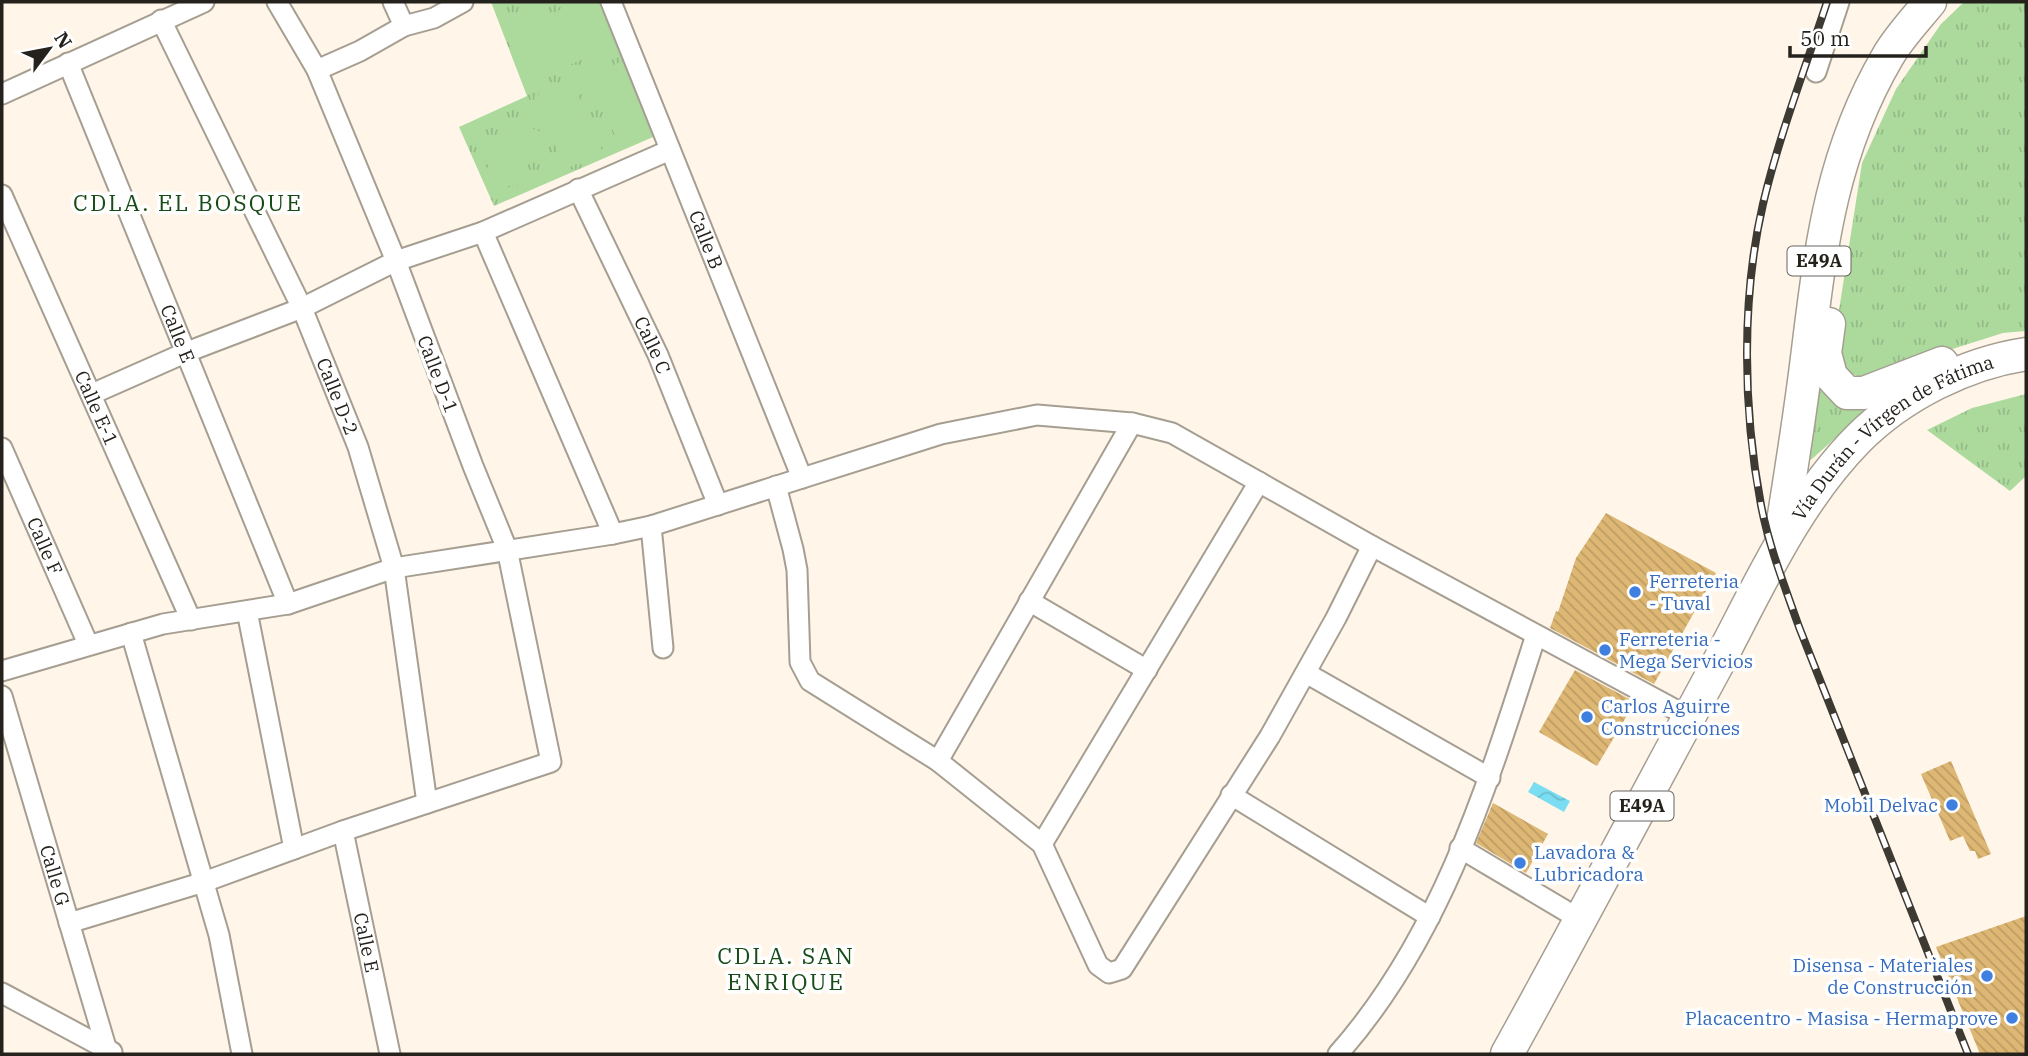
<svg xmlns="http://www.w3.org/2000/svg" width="2028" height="1056" viewBox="0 0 2028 1056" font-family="'IBM Plex Serif',serif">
  <defs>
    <pattern id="grass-tufts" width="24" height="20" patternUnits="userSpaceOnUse" patternTransform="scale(1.75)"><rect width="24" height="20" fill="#acda9d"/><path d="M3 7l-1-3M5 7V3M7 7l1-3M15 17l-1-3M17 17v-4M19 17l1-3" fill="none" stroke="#94bb87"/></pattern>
    <pattern id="water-waves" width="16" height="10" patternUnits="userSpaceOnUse" patternTransform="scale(1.75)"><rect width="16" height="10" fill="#7bddf2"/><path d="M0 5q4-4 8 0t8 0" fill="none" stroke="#6abdcf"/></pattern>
    <pattern id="building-back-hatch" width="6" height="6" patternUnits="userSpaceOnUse" patternTransform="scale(1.75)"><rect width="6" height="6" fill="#ddb773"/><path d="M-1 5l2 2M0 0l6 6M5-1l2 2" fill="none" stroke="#be9d63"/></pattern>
  </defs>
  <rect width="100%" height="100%" fill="#fff6e9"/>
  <g fill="url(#grass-tufts)">
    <path d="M 491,2 L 606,2 L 660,134 L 494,206 L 459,127 L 527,96 Z"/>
    <path d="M 1964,2 L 2026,2 L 2026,331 L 2003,333 L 1864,377 C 1845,376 1836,359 1834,342 L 1862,163 L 1896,89 L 1941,24 Z"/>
    <path d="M 1816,366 L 1881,397 L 1812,459 L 1807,461 Z"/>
    <path d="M 2026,394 L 2026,476 L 2010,491 L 1927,430 L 1972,408 Z"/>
  </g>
  <g fill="#acda9d">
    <path d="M 577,2 L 604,2 L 621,43 L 527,83 L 507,34 Z"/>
    <path d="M 628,59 L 658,131 L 620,147 L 589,75 Z"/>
    <path d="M 572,81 L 603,153 L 565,169 L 534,97 Z"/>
    <path d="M 510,119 L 543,133 L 516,189 L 484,175 Z"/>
  </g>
  <path fill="url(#water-waves)" d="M 1534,782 L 1570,801 L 1564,812 L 1528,792 Z"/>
  <g fill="url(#building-back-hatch)">
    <path d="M 1606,513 L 1716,573 L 1654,684 L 1550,628 L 1556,611 L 1558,612 L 1576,558 Z"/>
    <path d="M 1575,670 L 1635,702 L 1597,766 L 1539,732 Z"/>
    <path d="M 1951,761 L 1991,854 L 1978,859 L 1975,851 L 1970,851 L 1963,836 L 1950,841 L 1921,774 Z"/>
    <path d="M 1493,803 L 1548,834 L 1526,873 L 1476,843 Z"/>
    <path d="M 2026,916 L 2026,1054 L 1980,1054 L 1936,947 Z"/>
  </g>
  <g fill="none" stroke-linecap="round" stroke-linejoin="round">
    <defs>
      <g id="minor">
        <path d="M 393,2 L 404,26"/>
        <path id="s1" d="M 611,2 L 802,478"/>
        <path id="s2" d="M 161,20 L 302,308 L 358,447 L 394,568 L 427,803"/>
        <path id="s3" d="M 68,63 L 288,604"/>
        <path d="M 317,70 L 360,51 L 404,26 L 434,18 L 463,2"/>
        <path d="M 1816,72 L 1839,2"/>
        <path d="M 2,94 L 204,2"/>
        <path id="s4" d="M 578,189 L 658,355 L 718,505"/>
        <path id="s5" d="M 2,195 L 191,620"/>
        <path d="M 483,232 L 613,534"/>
        <path d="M 92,394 L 187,352 L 302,308 L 396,261 L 483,232 L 670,150"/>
        <path id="s6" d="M 2,448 L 88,644"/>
        <path d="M 776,486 L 793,549 L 797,570 L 800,662 L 810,681 L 938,761 L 1042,844 L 1098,965 L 1109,973 L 1122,969 L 1270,736 L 1336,618 L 1372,546"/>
        <path d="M 651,526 L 663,648"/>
        <path d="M 1029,601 L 1147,670"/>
        <path d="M 247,611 L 294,849"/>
        <path d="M 131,633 L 219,935 L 242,1054"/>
        <path d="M 2,671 L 163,624 L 288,604 L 394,568 L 613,534 L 651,526 L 941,434 L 1037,415 L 1132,423 L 1172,433 L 1372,546 L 1689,717"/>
        <path d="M 1306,673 L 1490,778"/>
        <path id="s7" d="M 2,696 L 108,1054"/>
        <path d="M 938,761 L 1132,423"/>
        <path d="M 1231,795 L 1430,917"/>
        <path id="s8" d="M 343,831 L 390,1054"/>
        <path d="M 1042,844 L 1259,482"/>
        <path d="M 1460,848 L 1581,920"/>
        <path d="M 69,923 L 204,882 L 343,831 L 551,762 L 507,549 L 473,466 L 396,261 L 317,70 L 277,2"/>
        <path d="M 2,993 L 112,1052"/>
        <path d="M 1338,1054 C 1442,937 1489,781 1536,635"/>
      </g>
      <g id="primary">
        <path d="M 1829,324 L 1825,353 L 1831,376 L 1847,393 L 1864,393 L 1942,363"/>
        <path d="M 1781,534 C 1790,478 1799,422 1806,366 C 1820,254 1829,157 1888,56 C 1899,37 1916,19 1930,2"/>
        <path id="s9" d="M 1507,1054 C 1578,926 1646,796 1716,667 C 1758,588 1795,503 1858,439 C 1902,395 1966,363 2026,354"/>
      </g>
    </defs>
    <use href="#minor" stroke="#a59e91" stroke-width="23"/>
    <use href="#primary" stroke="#a59e91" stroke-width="35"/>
    <use href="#minor" stroke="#fff" stroke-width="19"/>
    <use href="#primary" stroke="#fff" stroke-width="32"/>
    <defs>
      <path id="rail" d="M 1827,2 C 1805,69 1779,136 1763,204 C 1741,299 1743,410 1761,505 C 1769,547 1785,587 1799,627 L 1968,1054"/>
    </defs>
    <use href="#rail" stroke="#3d3933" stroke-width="8"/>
    <use href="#rail" stroke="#fff" stroke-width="5" stroke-dasharray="16" stroke-linecap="butt"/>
  </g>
  <g fill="#3f7fe0" stroke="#fff" stroke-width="2.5">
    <circle cx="1635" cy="592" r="7"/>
    <circle cx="1605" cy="650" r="7"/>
    <circle cx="1587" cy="717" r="7"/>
    <circle cx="1952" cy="805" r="7"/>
    <circle cx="1520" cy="863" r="7"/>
    <circle cx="1987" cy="976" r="7"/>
    <circle cx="2012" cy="1018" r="7"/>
  </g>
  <g text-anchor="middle" stroke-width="7" stroke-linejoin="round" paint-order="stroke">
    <g fill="#fff" stroke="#666461" stroke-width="2">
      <rect x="1787.5" y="246.5" width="63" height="29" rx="5"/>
      <rect x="1610.5" y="791.5" width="63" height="29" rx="5"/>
    </g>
    <g font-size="18" font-weight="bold" fill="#25221d">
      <text x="1819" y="267">E49A</text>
      <text x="1642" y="812">E49A</text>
    </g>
    <g font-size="19" fill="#25221d" stroke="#fff">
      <text dy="7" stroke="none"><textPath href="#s1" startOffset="256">Calle B</textPath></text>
      <text dy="7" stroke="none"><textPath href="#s3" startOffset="292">Calle E</textPath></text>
      <text dy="7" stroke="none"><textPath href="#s4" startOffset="173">Calle C</textPath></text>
      <text transform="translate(438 374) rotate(69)" y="7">Calle D-1</text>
      <text dy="7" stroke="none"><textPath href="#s2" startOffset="416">Calle D-2</textPath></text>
      <text dy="7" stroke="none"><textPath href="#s5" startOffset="233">Calle E-1</textPath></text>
      <text dy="7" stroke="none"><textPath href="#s9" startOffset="738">Vía Durán - Vírgen de Fátima</textPath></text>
      <text dy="7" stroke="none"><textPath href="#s6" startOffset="107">Calle F</textPath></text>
      <text dy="7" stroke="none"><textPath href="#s7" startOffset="187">Calle G</textPath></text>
      <text dy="7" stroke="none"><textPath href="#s8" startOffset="114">Calle E</textPath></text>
    </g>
    <g font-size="19" fill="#366cbe" stroke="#fff" text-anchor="start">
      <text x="1649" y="588">Ferreteria<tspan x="1649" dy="22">- Tuval</tspan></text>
      <text x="1619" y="646">Ferreteria -<tspan x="1619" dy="22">Mega Servicios</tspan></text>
      <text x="1601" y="713">Carlos Aguirre<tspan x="1601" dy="22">Construcciones</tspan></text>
      <text x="1938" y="812" text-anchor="end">Mobil Delvac</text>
      <text x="1534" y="859">Lavadora &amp;<tspan x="1534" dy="22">Lubricadora</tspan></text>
      <text x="1973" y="972" text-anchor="end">Disensa - Materiales<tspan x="1973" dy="22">de Construcción</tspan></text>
      <text x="1998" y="1025" text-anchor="end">Placacentro - Masisa - Hermaprove</text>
    </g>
    <g font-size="23" letter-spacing="2" fill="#174c18" stroke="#fff">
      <text x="188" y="211">CDLA. EL BOSQUE</text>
      <text x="786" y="964">CDLA. SAN<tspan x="786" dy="26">ENRIQUE</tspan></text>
    </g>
  </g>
  <rect width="2028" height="1056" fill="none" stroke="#25221d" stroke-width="7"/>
  <g transform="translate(49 49) rotate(58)" stroke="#ffffff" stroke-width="5" paint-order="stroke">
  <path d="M0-5L12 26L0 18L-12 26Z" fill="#25221d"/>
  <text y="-10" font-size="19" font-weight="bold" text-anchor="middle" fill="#25221d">N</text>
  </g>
  <path d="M1790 46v10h136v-10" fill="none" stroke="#25221d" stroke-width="3.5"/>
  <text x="1800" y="46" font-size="21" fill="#25221d" stroke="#ffffff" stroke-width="5" paint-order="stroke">50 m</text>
</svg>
